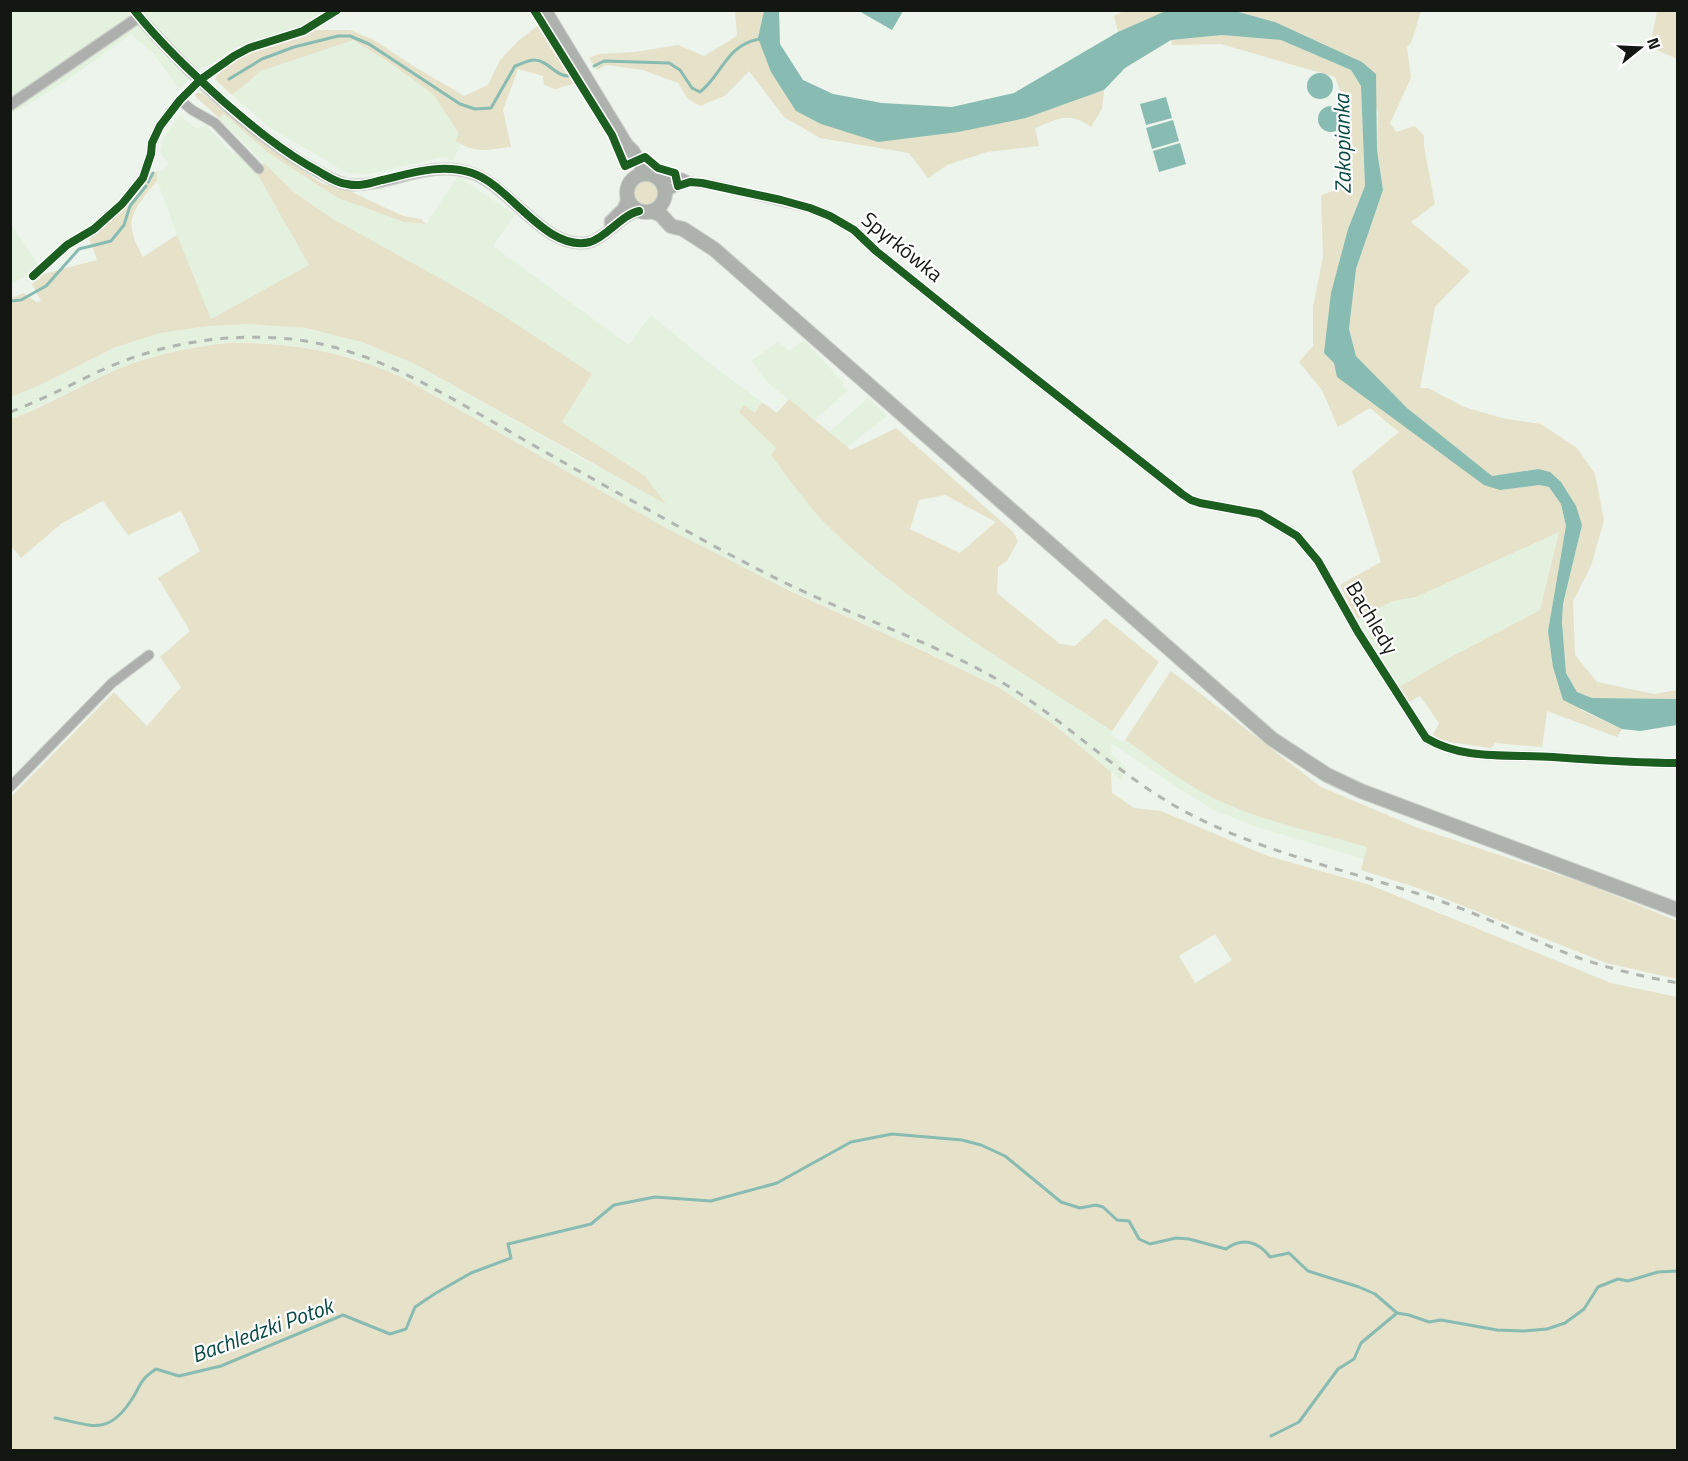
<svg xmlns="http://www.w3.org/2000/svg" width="1688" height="1461" viewBox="0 0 1688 1461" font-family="'Titillium Web',sans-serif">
  <rect width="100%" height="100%" fill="#edf4eb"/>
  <g fill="#e5f1df">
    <path d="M 11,11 L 331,11 L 300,28 L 284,35 L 234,48 L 211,64 L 201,68 L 189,77 L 183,86 L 178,88 L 154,54 L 131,34 L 63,83 L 11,114 Z"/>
    <path d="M 352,40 L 390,63 L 433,94 L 459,134 L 455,141 L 460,144 L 459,148 L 453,161 L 444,157 L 368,174 L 347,173 L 269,127 L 232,95 L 261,71 Z"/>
    <path d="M 224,114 L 267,152 L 338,198 L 404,222 L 426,224 L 458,176 L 515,215 L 493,246 L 629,345 L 651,315 L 714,367 L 762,402 L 755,413 L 739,412 L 777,448 L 806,500 L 830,528 L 891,582 L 948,623 L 1112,731 L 1111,735 L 1123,742 L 1125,740 L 1203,792 L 1221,802 L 1259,816 L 1367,847 L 1364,859 L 1257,827 L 1216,811 L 1179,789 L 1110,742 L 1112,754 L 1126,768 L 1121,780 L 1053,724 L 998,687 L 958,667 L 744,569 L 666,528 L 407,380 L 357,359 L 304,347 L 266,343 L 230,343 L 194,347 L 158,356 L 123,367 L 11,419 L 11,397 L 129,342 L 160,333 L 209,326 L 248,324 L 288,325 L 344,336 L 398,356 L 415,364 L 595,466 L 645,476 L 562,422 L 592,374 L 452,285 L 333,219 L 288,187 L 219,118 Z"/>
    <path d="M 180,115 L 197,129 L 206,125 L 232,154 L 236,151 L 256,172 L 309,265 L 211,319 L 177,235 L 157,181 L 157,173 L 169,164 L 160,153 L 164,137 Z"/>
    <path d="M 10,223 L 39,266 L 30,274 L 11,284 Z"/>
    <path d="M 805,341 L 843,382 L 843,386 L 848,390 L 815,420 L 769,384 L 751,361 L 777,342 L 790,351 L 799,343 Z"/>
    <path d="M 868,398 L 887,416 L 847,447 L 829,432 Z"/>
    <path d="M 1559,532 L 1540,610 L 1447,659 L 1399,687 L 1357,619 L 1393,601 L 1416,597 Z"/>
  </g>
  <g fill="#e6e1c9" fill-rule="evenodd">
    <path d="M 735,11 L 764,11 L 758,39 L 796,111 L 1026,118 L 1104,90 L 1102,109 L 1091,127 C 1068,111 1059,119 1035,128 L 1039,146 L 987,152 L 947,165 L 928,178 L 909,153 L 820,138 L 784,117 L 749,71 L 726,95 L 700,106 L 688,99 L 678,83 L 643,70 L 606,65 L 597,70 L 589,58 L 599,54 L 635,52 L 678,45 L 704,56 L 737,36 Z"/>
    <path d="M 1124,11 L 1168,11 L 1118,32 L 1114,16 Z"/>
    <path d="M 1235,11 L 1421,11 L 1411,43 L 1407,47 L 1411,78 L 1390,123 L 1396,132 L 1415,126 L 1424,136 L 1424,147 L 1435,204 L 1411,222 L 1470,271 L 1435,307 L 1420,388 L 1428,388 L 1464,407 L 1506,419 L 1541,424 L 1577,448 L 1595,474 L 1604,520 L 1591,566 L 1573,601 L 1575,655 L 1597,682 L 1654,694 L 1677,690 L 1677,699 L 1592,698 L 1577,692 L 1566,673 L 1562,622 L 1563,604 L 1582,525 L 1538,469 L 1492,476 L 1407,408 L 1356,356 L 1349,330 L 1356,269 L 1383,190 L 1377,150 L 1378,113 L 1362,62 L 1275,22 Z"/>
    <path d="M 1657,11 L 1677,11 L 1677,59 L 1650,47 Z"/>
    <path d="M 540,24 L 576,83 L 555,89 L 544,85 L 543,76 L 518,69 L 503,110 L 511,147 C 486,150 478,154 455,141 L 459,134 L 433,94 L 390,63 L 353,40 L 261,71 L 232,95 L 215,79 L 221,68 L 259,49 L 310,30 L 350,30 L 374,40 L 410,64 L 464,96 L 488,85 L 500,60 L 518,41 Z"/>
    <path d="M 1222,35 L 1281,40 L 1351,70 L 1361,86 L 1365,186 L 1348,229 L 1324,353 L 1393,416 L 1443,455 L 1500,490 L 1538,485 L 1549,487 L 1554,493 L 1561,504 L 1566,526 L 1548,631 L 1581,710 L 1622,729 L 1617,737 L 1547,711 L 1542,747 L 1495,743 L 1491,748 L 1443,741 L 1433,735 L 1439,723 L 1420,696 L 1409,702 L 1399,687 L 1447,659 L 1540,610 L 1559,532 L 1416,597 L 1393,601 L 1357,619 L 1340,585 L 1381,562 L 1352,471 L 1399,432 L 1370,408 L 1338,427 L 1322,390 L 1299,362 L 1313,346 L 1313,307 L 1323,257 L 1321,195 L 1346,187 L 1352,123 L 1335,77 L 1221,44 L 1172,45 L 1171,40 Z"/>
    <path d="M 196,93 L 202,93 L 263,143 L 321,183 L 352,192 L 403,216 L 421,219 L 426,224 L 404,222 L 338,198 L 267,152 L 224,114 L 219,118 L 195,96 Z"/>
    <path d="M 264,163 L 294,192 L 333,219 L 452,285 L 504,316 L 592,374 L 562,422 L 645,476 L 666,504 L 415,364 L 362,342 L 306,328 L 248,324 L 209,326 L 160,333 L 116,347 L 40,385 L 11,397 L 11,298 L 24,293 L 36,302 L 41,301 L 32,284 L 44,274 L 97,260 L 89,238 L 126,207 L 140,191 L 149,173 L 159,171 L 157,173 L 157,181 C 132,211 122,220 143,257 L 177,235 L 211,319 L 309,265 L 256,172 Z"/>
    <circle cx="646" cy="193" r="11"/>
    <path d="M 230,343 C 293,342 351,353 407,380 L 666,528 L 788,590 L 923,651 L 998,687 L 1053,724 L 1111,772 L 1112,793 L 1134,808 L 1161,811 L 1265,855 L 1370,885 L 1611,983 L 1677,997 L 1677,1450 L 11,1450 L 11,797 L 114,692 L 147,726 L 181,687 L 160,657 L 190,631 L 158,578 L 200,551 L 181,511 L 128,535 L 103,501 L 62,523 L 21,558 L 11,546 L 11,419 C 49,405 85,383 123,367 C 158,354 194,346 230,343 ZM 1215,934 L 1232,960 L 1195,983 L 1179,956 Z"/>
    <path d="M 789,399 L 851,450 L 896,428 L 1013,532 L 1018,541 L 1007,561 L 998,567 L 997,593 L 1060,644 L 1075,646 L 1105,618 L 1159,662 L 1112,731 C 1016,668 914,609 831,529 C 809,508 790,480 771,455 L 776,448 L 739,412 L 744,405 L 755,413 L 762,402 L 777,413 ZM 945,495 L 996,522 L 960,553 L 910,529 L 919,500 Z"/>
    <path d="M 1171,671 L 1321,787 L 1418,828 L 1589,885 L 1677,921 L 1677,979 L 1606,963 L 1418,888 L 1361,870 L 1367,847 C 1319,833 1268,823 1222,802 C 1188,787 1156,761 1125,740 Z"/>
  </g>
  <g fill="#88bbb2">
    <path d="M 764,11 L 779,11 L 780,44 L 803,80 L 833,94 L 882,103 L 952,107 L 1014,93 L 1118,32 L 1168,10 L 1235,11 L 1275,22 L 1362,62 L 1376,74 L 1377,150 L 1383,190 L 1356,269 L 1349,329 L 1356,356 L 1407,408 L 1492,476 L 1538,469 L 1550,472 L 1561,482 L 1576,506 L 1582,525 L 1563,604 L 1562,622 L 1566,673 L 1577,692 L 1592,698 L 1677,699 L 1677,725 L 1640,731 L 1622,729 L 1563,700 L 1553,667 L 1548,631 L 1566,526 L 1561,504 L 1549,487 L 1539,485 L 1500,490 L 1484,485 L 1337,377 L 1334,363 L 1324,353 L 1331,293 L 1348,229 L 1365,186 L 1361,86 L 1351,70 L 1281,40 L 1222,35 L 1171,40 L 1125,68 L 1104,90 L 1026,118 L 958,132 L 878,142 L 821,124 L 796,111 L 771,72 L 758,38 Z"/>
    <path d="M 859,11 L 903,11 L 892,30 Z"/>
    <circle cx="1320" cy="86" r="13"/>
    <path d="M 1166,97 L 1172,118 L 1146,125 L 1140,104 Z"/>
    <circle cx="1331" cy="119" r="13"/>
    <path d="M 1173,120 L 1179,141 L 1152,149 L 1146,128 Z"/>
    <path d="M 1180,143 L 1186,164 L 1159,172 L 1153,151 Z"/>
  </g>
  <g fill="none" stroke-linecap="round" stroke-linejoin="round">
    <g stroke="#88bbb2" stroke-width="3">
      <path d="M 594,66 L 604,61 L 669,63 L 680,70 L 692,88 L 700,92 C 723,74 725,46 759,39"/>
      <path d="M 229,79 L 262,59 L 294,47 L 338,36 L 350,36 L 369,44 L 460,104 L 475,109 L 491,108 L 515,66 C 521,64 528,60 534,60 C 548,60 555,76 568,76"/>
      <path d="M 148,182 L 153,173"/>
      <path d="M 10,301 L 21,300 L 46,286 L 79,249 L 111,241 L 124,225 L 130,206 L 146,186"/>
      <path d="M 55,1418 C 91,1425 107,1436 130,1402 C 142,1385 137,1382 156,1369 L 179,1376 L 221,1366 L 343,1315 L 390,1334 L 406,1329 L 415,1307 L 436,1293 L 471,1273 L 511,1258 L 508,1244 L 591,1224 L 614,1205 L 655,1197 L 711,1201 L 777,1183 L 851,1142 L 892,1134 L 962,1140 L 981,1145 L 1005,1156 L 1061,1202 L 1080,1208 L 1096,1205 L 1103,1207 L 1117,1220 L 1129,1221 L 1139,1239 L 1150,1244 L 1176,1238 L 1189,1239 L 1226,1249 C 1242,1237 1258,1241 1270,1257 L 1289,1253 L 1308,1271 L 1359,1287 L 1375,1294 L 1397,1313 L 1409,1315 L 1429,1322 L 1441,1320 L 1497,1330 L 1523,1331 L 1547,1329 L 1565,1323 L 1584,1309 L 1598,1287 L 1618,1279 L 1628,1281 L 1658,1272 L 1678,1271"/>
      <path d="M 1271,1436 L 1299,1422 L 1338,1369 L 1354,1359 L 1361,1343 L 1397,1313"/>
    </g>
    <defs>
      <g id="minor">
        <path d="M 180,100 L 192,110 L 215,123 L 259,169"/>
        <path d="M 659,179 L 682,178 L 690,182 L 714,185 L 810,208 L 830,216 L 854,230 L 876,251 L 983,337 L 1182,494 L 1191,500 L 1200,503 L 1260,514 L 1297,536 L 1318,561 L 1358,632 L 1426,738 C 1464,761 1510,754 1553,757 C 1594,760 1636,763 1678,763"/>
        <path d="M 665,193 L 675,187 L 690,182"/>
        <path d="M 33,276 L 67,245 L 94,229 L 122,204 L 143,178 L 151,154 L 152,143 L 160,126 L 180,100 L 200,80 L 234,56 L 249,48 L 303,31 L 337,10"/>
        <path d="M 10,787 L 112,683 L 149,655"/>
      </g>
      <g id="tertiary">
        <path d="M 10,105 L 139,17 C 189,73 251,135 317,171 C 328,177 339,184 351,185 C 392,186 429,159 471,173 C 510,185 546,253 590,242 C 607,237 621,215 639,211"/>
        <path d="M 610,227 L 610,221 L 623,208 L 627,199"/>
      </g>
      <g id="primary">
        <path d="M 544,10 L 626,145 L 633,152 L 646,174"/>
        <circle cx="646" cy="193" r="19"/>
        <path d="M 652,211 L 661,215 L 671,226 L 683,229 L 714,249 L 1272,739 L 1327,775 L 1361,791 L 1678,910"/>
      </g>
    </defs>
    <use href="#minor" stroke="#cbd0c9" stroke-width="11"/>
    <use href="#tertiary" stroke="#cbd0c9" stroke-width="13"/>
    <use href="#primary" stroke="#cbd0c9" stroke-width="16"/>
    <use href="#minor" stroke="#acafac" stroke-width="9"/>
    <use href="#tertiary" stroke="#acafac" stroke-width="10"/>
    <use href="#primary" stroke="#adb2ad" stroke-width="14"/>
    <path stroke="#b1b5b0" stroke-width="3" stroke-dasharray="8 8" stroke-linecap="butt" d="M 10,412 C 45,399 77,381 111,366 C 168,342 230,333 291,339 C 370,348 435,389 502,427 C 550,455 598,482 647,509 C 703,540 759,572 818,598 C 874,623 932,644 986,673 C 1054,710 1108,767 1175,806 C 1257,853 1354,871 1443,902 C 1490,918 1533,941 1579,958 C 1611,969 1644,977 1678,983"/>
    <defs>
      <g id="cycleway">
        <path d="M 134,10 C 161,44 191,72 223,101 C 253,127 283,152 318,171 C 327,176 336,183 347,184 C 359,187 371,183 382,180 C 412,173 441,163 472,173 C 510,185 546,253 590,242 C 607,237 621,215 639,211"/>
        <path d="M 534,10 L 612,135 L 625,166 L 645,157 L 658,168 L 675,173 L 678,186 L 690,182 L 702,183 L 781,200 L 810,208 L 830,216 L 854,230 L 876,251 L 983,337 L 1182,494 L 1191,500 L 1200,503 L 1260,514 L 1297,536 L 1318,561 L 1358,632 L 1426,738 C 1464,761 1510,754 1553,757 C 1594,760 1636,763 1678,763"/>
        <path d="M 33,276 L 67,245 L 94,229 L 122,204 L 143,178 L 151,154 L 152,143 L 160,126 L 180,100 L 200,80 L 234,56 L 249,48 L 303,31 L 337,10"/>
      </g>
    </defs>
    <use href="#cycleway" stroke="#fff" stroke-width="11"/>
    <use href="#cycleway" stroke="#1b5e20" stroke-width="8"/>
  </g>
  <g text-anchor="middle" stroke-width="4.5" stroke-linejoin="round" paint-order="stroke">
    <g font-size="21" fill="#131711" stroke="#fff">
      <text transform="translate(902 247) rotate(39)" y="7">Spyrkówka</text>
      <text transform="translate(1372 618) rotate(59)" y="7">Bachledy</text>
    </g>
    <g font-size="22" font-style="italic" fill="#094a44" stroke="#fff">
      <text transform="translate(1342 144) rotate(-91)" y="8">Zakopianka</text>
      <text transform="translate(262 1330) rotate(-20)" y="8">Bachledzki Potok</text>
    </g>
  </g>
  <rect width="1688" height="1461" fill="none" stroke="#131711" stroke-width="24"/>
  <g transform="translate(1640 48) rotate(72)" stroke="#ffffff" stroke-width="4.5" paint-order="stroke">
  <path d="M0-4.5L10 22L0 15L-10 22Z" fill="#131711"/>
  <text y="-9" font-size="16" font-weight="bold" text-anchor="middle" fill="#131711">N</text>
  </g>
</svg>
